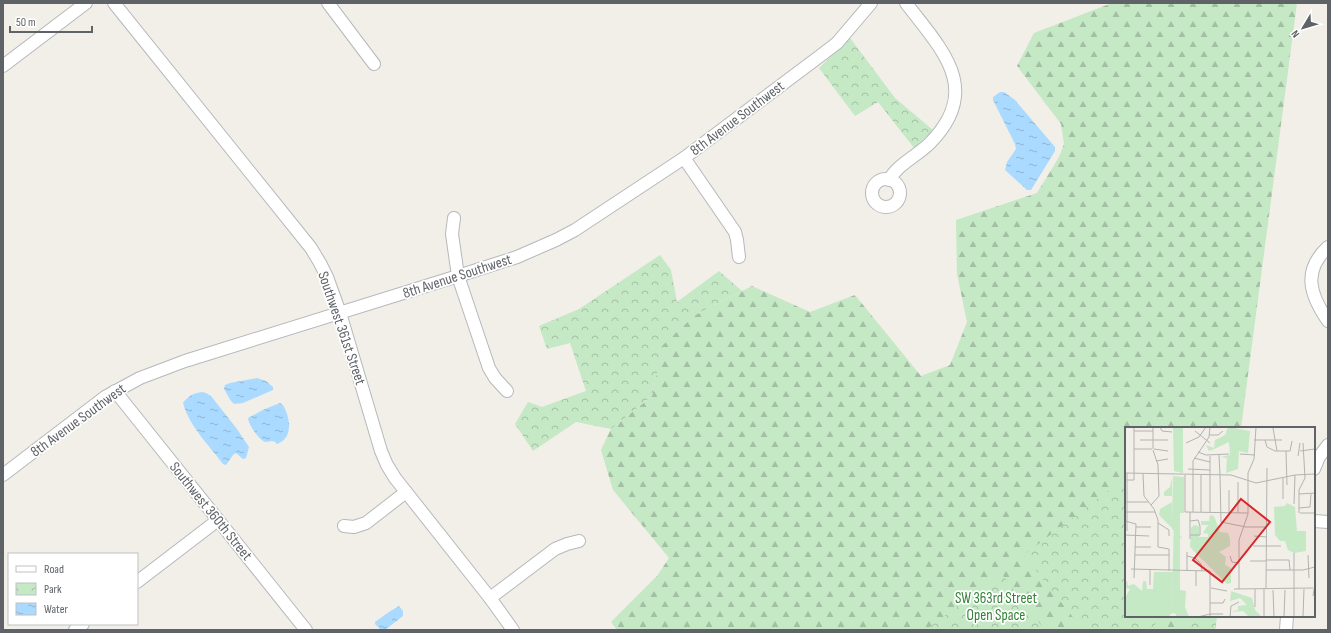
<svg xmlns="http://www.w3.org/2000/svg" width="1331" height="633" viewBox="0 0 1331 633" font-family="'Sofia Sans Condensed',sans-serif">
  <defs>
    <pattern id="forest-firs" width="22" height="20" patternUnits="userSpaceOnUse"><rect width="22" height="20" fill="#c5e8c5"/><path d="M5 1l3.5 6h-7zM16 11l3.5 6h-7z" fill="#a3c0a4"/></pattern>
    <pattern id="park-crowns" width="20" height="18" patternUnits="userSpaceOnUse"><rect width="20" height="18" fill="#c5e8c5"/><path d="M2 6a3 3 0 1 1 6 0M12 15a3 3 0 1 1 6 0" fill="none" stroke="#a3c0a4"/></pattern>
    <pattern id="water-ripples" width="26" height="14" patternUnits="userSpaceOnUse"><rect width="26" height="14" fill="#aadaff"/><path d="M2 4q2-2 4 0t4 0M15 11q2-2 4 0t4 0" fill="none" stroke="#8eb4d2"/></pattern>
  </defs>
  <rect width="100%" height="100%" fill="#f1efe8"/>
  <path fill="url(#forest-firs)" d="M 1112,3 L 1297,3 L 1241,428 L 1126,428 L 1126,616 L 1217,616 L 1215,630 L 617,630 L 611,622 L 657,576 L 669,558 L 613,490 L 601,450 L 611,429 L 652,396 L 662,345 L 695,315 L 752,286 L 810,312 L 855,295 L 921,376 L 950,365 L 967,322 L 957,274 L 956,220 L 1037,193 L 1059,157 L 1064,144 L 1061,124 L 1017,66 L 1034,33 Z"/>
  <g fill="url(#park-crowns)">
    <path d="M 850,38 L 895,98 L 933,130 L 914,148 L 878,102 L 855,116 L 819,68 Z"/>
    <path d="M 660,255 L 671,270 L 677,302 L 719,271 L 742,291 L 695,315 L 663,345 L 652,396 L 611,429 L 576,422 L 533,451 L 515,424 L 528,402 L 542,407 L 586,391 L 570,343 L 547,349 L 539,326 L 579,309 Z"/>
    <path d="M 1126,477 L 1126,616 L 1166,616 L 1148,630 L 1083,630 L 1024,555 Z"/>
    <path d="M 1001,573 L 1045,630 L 926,630 Z"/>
    <path d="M 1185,616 L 1217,616 L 1215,630 L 1183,630 Z"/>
  </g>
  <g fill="url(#water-ripples)">
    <path d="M 1000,92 L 1004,92 L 1015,100 L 1055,147 L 1055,151 L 1031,190 L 1027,190 L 1005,170 L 1007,162 L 1016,149 L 1015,144 L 993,100 L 993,97 Z"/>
    <path d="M 257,378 L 266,381 L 273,387 L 273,390 L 243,403 L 234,404 L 231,401 L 224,389 L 225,385 L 230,383 Z"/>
    <path d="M 202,392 L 206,393 L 211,396 L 237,429 L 249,447 L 246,458 L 243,459 L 236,453 L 233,455 L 226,465 L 223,464 C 209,445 189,426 183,403 C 188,396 194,393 202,392 Z"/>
    <path d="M 280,403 L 283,405 C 290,417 294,438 277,444 C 273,439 270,442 265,442 C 258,438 249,426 248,418 L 265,409 Z"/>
    <path d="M 399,606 L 403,611 L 403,616 L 385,630 L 381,630 L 375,624 L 375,622 L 389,612 Z"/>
  </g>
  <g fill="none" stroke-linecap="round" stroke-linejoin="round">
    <defs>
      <g id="minor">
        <path d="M 114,3 L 311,248 L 320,263 L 327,277 L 340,313 L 381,451 L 387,465 L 395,478 L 490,598 L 513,630"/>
        <path d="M 328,3 L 374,64"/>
        <path d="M 3,66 L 86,3"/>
        <path d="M 684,158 L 735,232 L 737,240 L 739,257"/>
        <circle cx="886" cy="193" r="14"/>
        <path d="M 889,180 C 898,164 917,156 930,143 C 983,89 942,50 906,3"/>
        <path d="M 454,218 L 452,234 L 458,276 L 489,368 L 495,378 L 507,391"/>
        <path d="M 1328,247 C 1302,271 1310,295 1328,321"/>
        <path d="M 115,391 L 306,630"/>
        <path d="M 1314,469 L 1319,457 L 1328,445"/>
        <path d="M 3,475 L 105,397 L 140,378 L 185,361 L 458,276 L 517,257 L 556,240 L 575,230 L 684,158 L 820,56 L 837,43 L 871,3"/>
        <path d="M 1314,521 L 1328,522"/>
        <path d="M 344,526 L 354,527 L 366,523 L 406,492"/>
        <path d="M 137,582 L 218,520"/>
        <path d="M 490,598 L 555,549 L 567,544 L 579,541"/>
        <path d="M 75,630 L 83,624"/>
        <path d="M 1286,630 L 1287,616"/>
      </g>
    </defs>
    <use href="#minor" stroke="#b5b8bc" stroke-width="14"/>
    <use href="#minor" stroke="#fff" stroke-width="12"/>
  </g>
  <g text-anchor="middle" stroke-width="3.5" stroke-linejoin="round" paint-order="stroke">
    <g font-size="15" fill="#5f6368" stroke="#fff">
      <text transform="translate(737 118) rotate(-37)" y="5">8th Avenue Southwest</text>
      <text transform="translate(457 276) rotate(-18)" y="5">8th Avenue Southwest</text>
      <text transform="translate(342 328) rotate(71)" y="5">Southwest 361st Street</text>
      <text transform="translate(78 420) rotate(-36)" y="5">8th Avenue Southwest</text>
      <text transform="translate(211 511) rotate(51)" y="5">Southwest 360th Street</text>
    </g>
    <g font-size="15" fill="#348238" stroke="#fff">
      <text x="996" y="603">SW 363rd Street<tspan x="996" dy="17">Open Space</tspan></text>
    </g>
  </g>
  <g transform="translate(1125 427)">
    <rect width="190" height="190" fill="#f1efe8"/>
    <path d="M 48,0 L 58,0 L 58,46 L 49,44 ZM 55,49 L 55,163 L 61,164 L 60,180 L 64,190 L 51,190 L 51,187 L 47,186 L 49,85 Z" fill="#c5e8c5"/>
    <path d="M 103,0 L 125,4 L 123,26 L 114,24 L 113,42 L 101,46 L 102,31 L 96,30 L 105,28 L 104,15 L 87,23 L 84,24 L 81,18 L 89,21 L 90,13 L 100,8 ZM 47,50 L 47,69 L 39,69 L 39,65 L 45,60 ZM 47,75 L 48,102 L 34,88 L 35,82 ZM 162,76 L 170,80 L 172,104 L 181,104 L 181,124 L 169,126 L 163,123 L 160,114 L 155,114 L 150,108 L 149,80 L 160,79 ZM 85,88 L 89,89 L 95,105 L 103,106 L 105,112 L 105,119 L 94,125 L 101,130 L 100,138 L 106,141 L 106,156 L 102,157 L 65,120 L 66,101 L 69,98 L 74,99 L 74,110 L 83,110 L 83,107 L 78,106 L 83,98 L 76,98 L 76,94 L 84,94 ZM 29,145 L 48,145 L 47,186 L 43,190 L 0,190 L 0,171 L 5,162 L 0,161 L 0,154 L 2,154 L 3,159 L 9,157 L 17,164 L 18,154 L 21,154 L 22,162 L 28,162 ZM 106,164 L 127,171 L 130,183 L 137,190 L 124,190 L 118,184 L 106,185 L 113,183 L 113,179 L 122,178 L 115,171 L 105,174 Z" fill="#c5e8c5"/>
    <path d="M 48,49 L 59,50 L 59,86 L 54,86 L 54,106 L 58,113 L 47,102 ZM 67,122 L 73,122 L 75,127 L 75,122 L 83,122 L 83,133 L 78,133 Z" fill="#c5e8c5"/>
    <path fill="none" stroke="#b3b3b1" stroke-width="1" d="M 35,0 L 37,4 L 47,5M 148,1 L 152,24M 9,4 L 28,4M 70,4 L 85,16M 85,8 L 93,8 L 98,4M 15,13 L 28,13M 28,13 L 43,13M 129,13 L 157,13M 140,13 L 142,20 L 150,24 L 165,24 L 167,14M 61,16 L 74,10 L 81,0M 9,22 L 27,22M 28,22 L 28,0M 29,22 L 43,24M 161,24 L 162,58M 175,24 L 190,22M 73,25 L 81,28 L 104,27M 115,27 L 130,28M 94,28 L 95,48M 173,29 L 175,16M 69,31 L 85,35M 31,34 L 43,32M 63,42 L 85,43M 0,46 L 106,48 L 131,56 L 170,48 L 190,47M 9,47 L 9,0M 18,47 L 19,69 L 29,82 L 33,93 L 33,120 L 44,122 L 44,144M 60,48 L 60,85 L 123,86M 95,48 L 96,95 L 121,100 L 142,100M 2,53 L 9,53 L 9,47M 174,67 L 190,66M 158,72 L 158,51M 0,75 L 23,75M 169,77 L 170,48M 26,78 L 34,69 L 33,38 L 28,23M 174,81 L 185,80 L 186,67M 0,85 L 30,85M 65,85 L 65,112M 68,85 L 68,34 L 84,10 L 85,0M 76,85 L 76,48M 85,85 L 85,29M 104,86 L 104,63M 113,86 L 113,55M 174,86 L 174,63 L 180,51 L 178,16M 175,86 L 190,86M 0,94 L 11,97 L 9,151M 65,94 L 73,93 L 75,99 L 75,108 L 65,108M 33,96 L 44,103 L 44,109M 11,100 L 26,100M 2,104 L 2,46M 0,108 L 24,109M 129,109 L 142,110M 128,119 L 156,119M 10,120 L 26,120M 62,125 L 62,144M 10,128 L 44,128M 183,128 L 184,151M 62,129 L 70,131 L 76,137 L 77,144M 105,129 L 107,135 L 114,136M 141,133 L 164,133 L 165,143M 125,134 L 141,134M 6,142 L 85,144 L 85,190M 141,143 L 178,143 L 190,140M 71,144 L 71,159M 25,158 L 25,143M 86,161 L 102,164M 109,162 L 188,161M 114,162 L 114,113 L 123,87 L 123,46 L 129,32 L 131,0M 130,162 L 130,180M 139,162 L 139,189M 141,162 L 142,41M 148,163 L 149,190M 188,169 L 190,157M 85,176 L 98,176 L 100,172M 85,187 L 98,187M 73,190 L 85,187M 105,190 L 106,179 L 114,175M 159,190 L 160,163M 169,190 L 169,126M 178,190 L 179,162"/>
    <path fill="#d62828" fill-opacity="0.15" stroke="#d62828" stroke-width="2" d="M 116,72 L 145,95 L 97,155 L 68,133 Z"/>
    <rect width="190" height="190" fill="none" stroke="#5f6368" stroke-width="2"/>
  </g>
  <rect width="1331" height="633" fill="none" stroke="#5f6368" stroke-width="8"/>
  <rect x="8" y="553" width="130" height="72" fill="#ffffff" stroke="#bfc1c3"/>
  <rect x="16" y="566" width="20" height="6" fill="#ffffff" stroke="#bfc1c3"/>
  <text x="44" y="573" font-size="12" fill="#5f6368">Road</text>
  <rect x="16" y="583" width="20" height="12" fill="url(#park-crowns)" stroke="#bfc1c3"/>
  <text x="44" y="593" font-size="12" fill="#5f6368">Park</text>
  <rect x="16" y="603" width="20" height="12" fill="url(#water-ripples)" stroke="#bfc1c3"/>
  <text x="44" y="613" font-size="12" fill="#5f6368">Water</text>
  <g transform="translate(1303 28) rotate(232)" stroke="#ffffff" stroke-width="3" paint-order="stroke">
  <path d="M0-3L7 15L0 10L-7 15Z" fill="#5f6368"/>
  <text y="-6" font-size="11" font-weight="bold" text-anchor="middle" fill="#5f6368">N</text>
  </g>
  <path d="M10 26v6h82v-6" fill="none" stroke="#5f6368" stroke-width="2"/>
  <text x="16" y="26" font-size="12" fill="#5f6368" stroke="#ffffff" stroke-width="3" paint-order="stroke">50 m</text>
</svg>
